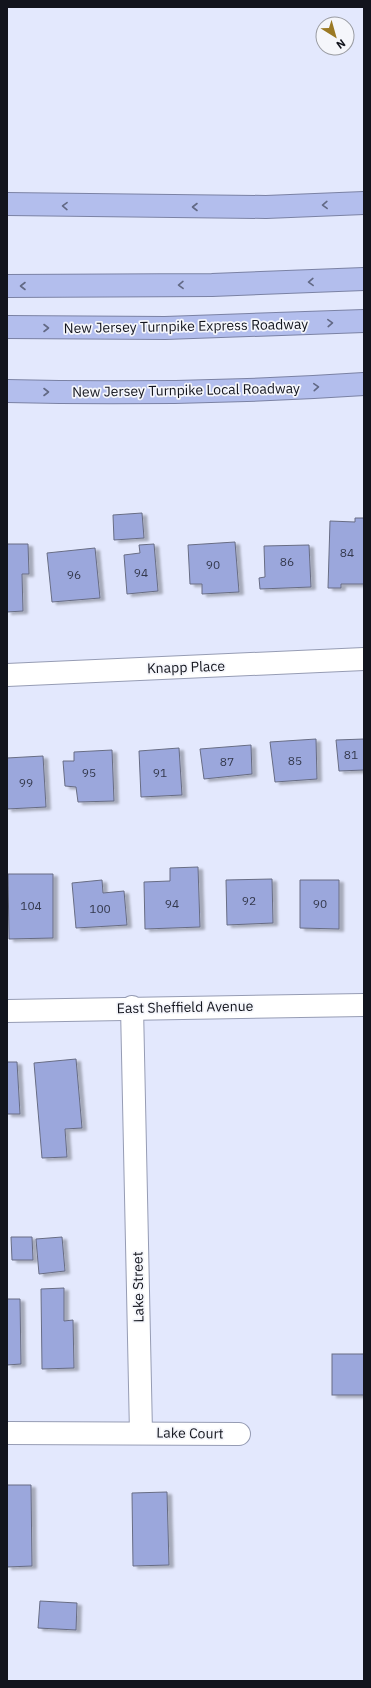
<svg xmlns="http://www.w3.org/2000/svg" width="371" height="1688" viewBox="0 0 371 1688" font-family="'IBM Plex Sans',sans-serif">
  <defs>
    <filter id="shadow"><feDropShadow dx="4.5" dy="2.5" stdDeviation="1" flood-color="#0004"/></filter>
  </defs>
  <rect width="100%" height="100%" fill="#e3e8fd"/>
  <g fill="#9ba7dc" stroke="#686d84" filter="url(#shadow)">
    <path d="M 142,513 L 144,538 L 114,540 L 113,515 Z"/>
    <path d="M 355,518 L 364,518 L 364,584 L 341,584 L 341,588 L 328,588 L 330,521 L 355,522 Z"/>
    <path d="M 235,542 L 239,592 L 202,594 L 202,584 L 190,584 L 188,545 Z"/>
    <path d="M 7,544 L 28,544 L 29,574 L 22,574 L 23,611 L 7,612 Z"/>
    <path d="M 154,544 L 158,591 L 127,594 L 124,555 L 140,553 L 139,545 Z"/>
    <path d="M 309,545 L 311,587 L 260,589 L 259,578 L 265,577 L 264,546 Z"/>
    <path d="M 95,548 L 100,598 L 52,602 L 47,553 Z"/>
    <path d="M 316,739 L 317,779 L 275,782 L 270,742 Z"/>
    <path d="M 364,739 L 364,770 L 339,771 L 336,740 Z"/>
    <path d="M 251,745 L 252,774 L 204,779 L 200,749 Z"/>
    <path d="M 179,748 L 182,795 L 141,797 L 139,751 Z"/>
    <path d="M 112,750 L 114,801 L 78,802 L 76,787 L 65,786 L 63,761 L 74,761 L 74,752 Z"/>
    <path d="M 43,756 L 46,807 L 7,809 L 7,758 Z"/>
    <path d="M 198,867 L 200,927 L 145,929 L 144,882 L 170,881 L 170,868 Z"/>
    <path d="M 8,874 L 53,874 L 53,938 L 9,939 Z"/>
    <path d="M 272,879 L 273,923 L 227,925 L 226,880 Z"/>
    <path d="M 102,880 L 103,893 L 124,891 L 127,925 L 76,928 L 72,883 Z"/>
    <path d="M 300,880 L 339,880 L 339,929 L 300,928 Z"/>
    <path d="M 76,1059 L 82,1128 L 65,1129 L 67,1157 L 42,1158 L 34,1063 Z"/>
    <path d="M 7,1062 L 17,1062 L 20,1114 L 7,1114 Z"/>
    <path d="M 11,1237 L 32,1237 L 33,1260 L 12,1260 Z"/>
    <path d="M 62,1237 L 65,1271 L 39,1274 L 36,1239 Z"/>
    <path d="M 64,1288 L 64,1321 L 73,1320 L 74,1368 L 42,1369 L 41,1289 Z"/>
    <path d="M 7,1299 L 20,1299 L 21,1364 L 7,1365 Z"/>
    <rect x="332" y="1354" width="32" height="41"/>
    <path d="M 7,1485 L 31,1485 L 32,1566 L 7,1567 Z"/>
    <path d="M 167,1492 L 169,1565 L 133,1566 L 132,1493 Z"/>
    <path d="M 40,1601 L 77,1603 L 76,1630 L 38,1628 Z"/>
  </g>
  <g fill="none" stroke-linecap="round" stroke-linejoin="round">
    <defs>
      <g id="street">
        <path d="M 7,675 L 364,659"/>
        <path d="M 132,1007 L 141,1433"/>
        <path d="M 7,1011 L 364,1005"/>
        <path d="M 7,1433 L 239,1434"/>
      </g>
      <g id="highway">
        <path d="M 7,204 L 266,207 L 364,203"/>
        <path d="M 7,286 L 212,285 L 364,279"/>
        <path d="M 7,327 L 165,328 L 364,321"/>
        <path d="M 7,391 C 126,394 245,392 364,384"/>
      </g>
    </defs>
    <use href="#street" stroke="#969cb4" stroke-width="24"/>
    <use href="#highway" stroke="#7b82a4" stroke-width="24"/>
    <use href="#street" stroke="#fff" stroke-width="22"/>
    <use href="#highway" stroke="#b3beed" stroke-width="22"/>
  </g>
  <defs><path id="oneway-chevron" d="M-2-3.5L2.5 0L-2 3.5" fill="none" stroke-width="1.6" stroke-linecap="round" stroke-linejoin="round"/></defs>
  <g stroke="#626985">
    <use href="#oneway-chevron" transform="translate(325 205) rotate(178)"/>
    <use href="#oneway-chevron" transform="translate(65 206) rotate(-179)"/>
    <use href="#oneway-chevron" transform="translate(195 207) rotate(-180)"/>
    <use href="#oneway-chevron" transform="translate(311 282) rotate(178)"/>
    <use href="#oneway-chevron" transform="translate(181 285) rotate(179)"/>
    <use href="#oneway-chevron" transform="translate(23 286) rotate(-180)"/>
    <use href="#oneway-chevron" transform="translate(330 323) rotate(-3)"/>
    <use href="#oneway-chevron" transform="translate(46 328)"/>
    <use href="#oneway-chevron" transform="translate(316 387) rotate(-4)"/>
    <use href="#oneway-chevron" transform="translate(46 392)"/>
  </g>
  <g text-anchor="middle" stroke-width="3.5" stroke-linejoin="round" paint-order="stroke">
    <g font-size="12" fill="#34394d">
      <text x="347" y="557">84</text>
      <text x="287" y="566">86</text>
      <text x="213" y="569">90</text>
      <text x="141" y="577">94</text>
      <text x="74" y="579">96</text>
      <text x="351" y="759">81</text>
      <text x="295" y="765">85</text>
      <text x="227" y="766">87</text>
      <text x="89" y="777">95</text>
      <text x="160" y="777">91</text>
      <text x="26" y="787">99</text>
      <text x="249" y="905">92</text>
      <text x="172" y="908">94</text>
      <text x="320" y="908">90</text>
      <text x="31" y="910">104</text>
      <text x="100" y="913">100</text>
    </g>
    <g font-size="14" fill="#12141d" stroke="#f5f6fb">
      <text transform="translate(186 326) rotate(-1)" y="5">New Jersey Turnpike Express Roadway</text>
      <text transform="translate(186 390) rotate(-1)" y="5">New Jersey Turnpike Local Roadway</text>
      <text transform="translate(186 667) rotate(-2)" y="5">Knapp Place</text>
      <text transform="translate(185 1007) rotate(-1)" y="5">East Sheffield Avenue</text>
      <text transform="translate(138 1287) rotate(-91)" y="5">Lake Street</text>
      <text transform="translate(190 1433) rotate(1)" y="5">Lake Court</text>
    </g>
  </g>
  <rect width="371" height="1688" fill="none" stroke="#12141d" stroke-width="16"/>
  <g transform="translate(335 36) rotate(143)"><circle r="19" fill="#f5f6fb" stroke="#9a9ca2"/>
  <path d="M0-3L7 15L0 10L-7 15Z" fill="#9b7924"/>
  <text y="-6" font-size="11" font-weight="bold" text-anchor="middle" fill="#12141d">N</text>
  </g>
</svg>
